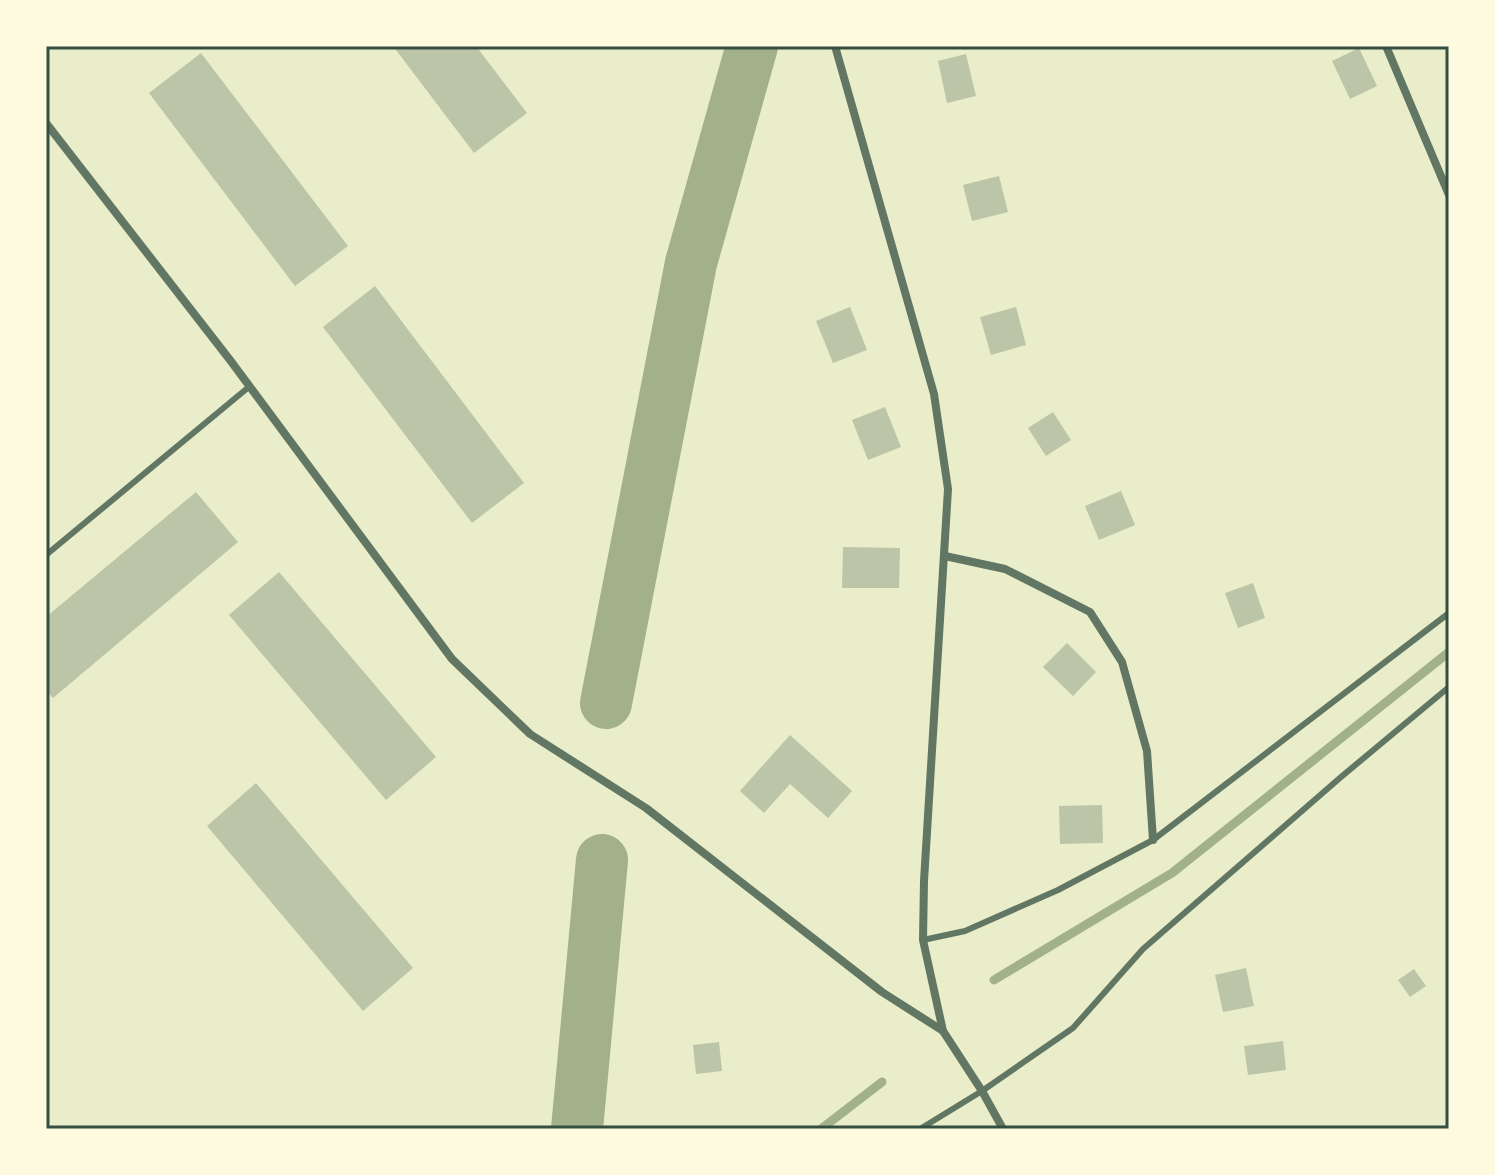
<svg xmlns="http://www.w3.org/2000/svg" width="1495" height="1175" viewBox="0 0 1495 1175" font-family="'Nunito Sans',sans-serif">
  <rect width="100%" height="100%" fill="#e9edc9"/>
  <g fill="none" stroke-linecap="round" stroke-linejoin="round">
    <g stroke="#a3b18a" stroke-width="9">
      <path d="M 994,980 L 1172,873 L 1449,652"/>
      <path d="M 821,1129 L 882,1082"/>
    </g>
    <g stroke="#a3b18a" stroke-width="52">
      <path d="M 606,703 L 691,263 L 752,46"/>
      <path d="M 577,1129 L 602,860"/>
    </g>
  </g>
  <g fill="#bcc5a7">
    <path d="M 393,46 L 476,46 L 527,113 L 474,153 Z"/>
    <path d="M 1359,48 L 1377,86 L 1350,99 L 1332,61 Z"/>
    <path d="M 201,53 L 348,246 L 295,286 L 149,93 Z"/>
    <path d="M 966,54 L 976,96 L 947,103 L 938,61 Z"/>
    <path d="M 999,176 L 1008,212 L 972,221 L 963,185 Z"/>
    <path d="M 375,286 L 524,483 L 472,523 L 323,327 Z"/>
    <path d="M 850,307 L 867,350 L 833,363 L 816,321 Z"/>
    <path d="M 1016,307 L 1026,345 L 991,355 L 980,317 Z"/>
    <path d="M 885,407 L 901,447 L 868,460 L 852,420 Z"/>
    <path d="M 1053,412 L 1071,440 L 1046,456 L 1028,428 Z"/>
    <path d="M 1121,491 L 1135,525 L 1099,540 L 1085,506 Z"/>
    <path d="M 196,492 L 238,542 L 53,698 L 46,690 L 46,617 Z"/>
    <path d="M 843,547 L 900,548 L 899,588 L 842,588 Z"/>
    <path d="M 279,572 L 436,757 L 386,800 L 229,615 Z"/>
    <path d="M 1253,583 L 1265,618 L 1238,628 L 1225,593 Z"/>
    <path d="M 1067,643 L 1096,672 L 1073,696 L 1043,667 Z"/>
    <path d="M 790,735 L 852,791 L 828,818 L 790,784 L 764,813 L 740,791 Z"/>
    <path d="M 256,783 L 413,968 L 363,1011 L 207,826 Z"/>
    <path d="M 1102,805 L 1103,843 L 1060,844 L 1059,806 Z"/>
    <path d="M 1246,968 L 1254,1006 L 1223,1012 L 1215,975 Z"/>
    <path d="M 1414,969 L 1426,986 L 1410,997 L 1398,980 Z"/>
    <path d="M 1283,1041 L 1286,1070 L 1248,1075 L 1244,1046 Z"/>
    <path d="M 719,1042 L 722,1071 L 696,1074 L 693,1045 Z"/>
  </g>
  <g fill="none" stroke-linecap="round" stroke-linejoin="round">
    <g stroke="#617663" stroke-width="6">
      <path d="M 46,555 L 250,386"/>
      <path d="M 923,940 L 965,931 L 1058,890 L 1153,840 L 1449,613"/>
      <path d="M 920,1129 L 982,1091 L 1073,1028 L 1143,949 L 1341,777 L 1449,687"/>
    </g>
    <g stroke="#617663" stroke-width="8">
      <path d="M 835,46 L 934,394 L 948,489 L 924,881 L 923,940 L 943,1031"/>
      <path d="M 1386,46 L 1449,195"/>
      <path d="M 46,123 L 230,360 L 452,659 L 530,734 L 646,808 L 882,992 L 943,1031 L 982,1091 L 1003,1129"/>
      <path d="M 945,556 L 1005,569 L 1090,612 L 1122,662 L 1147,751 L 1153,840"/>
    </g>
  </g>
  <rect width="1495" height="1175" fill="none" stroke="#fefae0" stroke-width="96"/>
  <rect x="48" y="48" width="1399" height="1079" fill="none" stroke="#344e41" stroke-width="3"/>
</svg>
